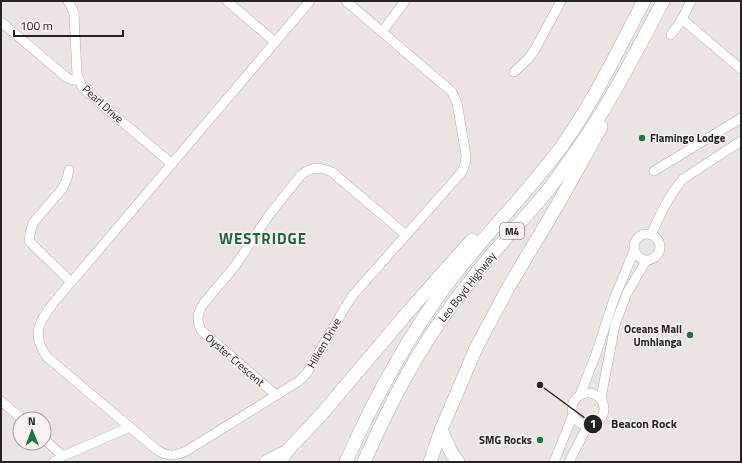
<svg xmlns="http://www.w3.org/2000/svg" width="742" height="463" viewBox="0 0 742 463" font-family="'Titillium Web',sans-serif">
  <rect width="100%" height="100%" fill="#ebe4e3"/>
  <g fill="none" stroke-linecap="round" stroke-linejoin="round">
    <defs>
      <g id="minor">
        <path d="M 68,1 L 72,8 L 74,14 L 77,74 L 82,87 L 87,92 L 172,164"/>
        <path d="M 227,1 L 275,42"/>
        <path d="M 310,1 L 80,272 C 72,281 64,290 56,300 C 40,320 30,333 47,357 L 157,450 C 168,457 177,456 188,450 L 299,381 L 307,373 L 311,366 L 347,304 L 353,295 L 461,173 C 465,167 466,162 466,155 L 457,103 L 452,92 L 346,1"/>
        <path d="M 682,19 L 741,69"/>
        <path d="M 1,22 L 66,77 L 70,79 L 79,81"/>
        <path d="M 382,32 L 405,1"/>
        <path d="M 671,35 L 682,19 L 691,1"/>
        <path d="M 514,72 L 528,59 L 534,51 L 561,1"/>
        <path d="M 69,170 L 67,179 L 62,189 L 33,223 L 30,234 L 29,241 L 71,282"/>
        <path d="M 654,171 L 741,118"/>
        <circle cx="647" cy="247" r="13"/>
        <path d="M 651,235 C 660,215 669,195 683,179 L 741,141"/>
        <circle cx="588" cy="409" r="16"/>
        <path d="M 276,395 L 201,330 C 196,321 198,311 204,303 L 235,266 L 269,215 L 301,175 C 312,167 319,166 332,172 L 406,235"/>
        <path d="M 580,395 L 596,354 L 614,299 L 634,251"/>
        <path d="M 601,398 L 615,325 L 627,293 L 646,261"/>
        <path d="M 1,401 L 22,419"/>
        <path d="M 44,439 L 63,456"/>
        <path d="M 54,462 L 63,456 L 130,427"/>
        <path d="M 554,462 L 573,415"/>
        <path d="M 569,462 L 588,425"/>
      </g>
      <g id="highway">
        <path d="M 441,430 L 452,454 L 458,462"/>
        <path d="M 266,462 L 287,451"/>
        <path d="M 280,462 L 287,451 L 320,416 L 414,305 L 472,240"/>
        <path d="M 346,462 C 374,399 406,339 448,283 C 483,236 527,194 562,146 C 594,101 618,50 644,1"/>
        <path d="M 364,462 C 389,406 417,350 455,301 C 469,282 484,263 500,245 C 517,225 536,206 552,185 C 567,164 583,142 597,120 C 621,82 642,41 663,1"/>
        <path d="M 430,462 L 441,430 L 476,348 L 508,288 L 558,204 L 601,127"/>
      </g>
    </defs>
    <use href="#minor" stroke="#b2acaa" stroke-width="10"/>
    <use href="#highway" stroke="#b2acaa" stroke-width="14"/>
    <use href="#minor" stroke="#fff" stroke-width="9"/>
    <use href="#highway" stroke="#fff" stroke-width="13"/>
  </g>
  <g fill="#1f7548" stroke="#f9f2f0" stroke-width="1.5">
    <circle cx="642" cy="138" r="4"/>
    <circle cx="690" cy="335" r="4"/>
    <circle cx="540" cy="440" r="4"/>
  </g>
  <g text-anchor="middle" stroke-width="3" stroke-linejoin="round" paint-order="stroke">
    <rect fill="#f9f2f0" stroke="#656060" stroke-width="1" x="500" y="223" width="24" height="16" rx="3"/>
    <g font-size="10" font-weight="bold" fill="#252222">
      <text x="512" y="235">M4</text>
    </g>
    <g font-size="11" fill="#252222" stroke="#f9f2f0">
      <text transform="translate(103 104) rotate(42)" y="4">Pearl Drive</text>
      <text transform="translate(467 287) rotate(-52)" y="4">Leo Boyd Highway</text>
      <text transform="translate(324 343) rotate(-60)" y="4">Hilken Drive</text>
      <text transform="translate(235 360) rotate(41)" y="4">Oyster Crescent</text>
    </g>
    <g font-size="11" font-weight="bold" fill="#252222" stroke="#f9f2f0" text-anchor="end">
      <text x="650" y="142" text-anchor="start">Flamingo Lodge</text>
      <text x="682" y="333">Oceans Mall<tspan x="682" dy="13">Umhlanga</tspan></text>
      <text x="532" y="444">SMG Rocks</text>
    </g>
    <g font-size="15" font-weight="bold" letter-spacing="1" fill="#18673f" stroke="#f9f2f0">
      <text x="263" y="244">WESTRIDGE</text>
    </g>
  </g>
  <path fill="none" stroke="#252222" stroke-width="1.5" d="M540 385L593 424"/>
  <g fill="#252222" stroke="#f9f2f0" stroke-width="1.5">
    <circle cx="540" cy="385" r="4"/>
    <circle cx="593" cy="424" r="10"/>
  </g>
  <g font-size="12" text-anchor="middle" font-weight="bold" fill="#fff">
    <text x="593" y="428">1</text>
  </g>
  <g font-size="12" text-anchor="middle" font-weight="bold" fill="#252222" stroke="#f9f2f0" stroke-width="3" stroke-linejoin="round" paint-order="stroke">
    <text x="644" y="428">Beacon Rock</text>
  </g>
  <rect width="742" height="463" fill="none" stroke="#252222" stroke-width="4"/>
  <g transform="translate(32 431) rotate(359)"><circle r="19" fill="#f9f2f0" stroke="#a49f9e"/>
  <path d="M0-3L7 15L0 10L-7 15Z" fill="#1f7548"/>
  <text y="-6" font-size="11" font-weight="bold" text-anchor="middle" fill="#252222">N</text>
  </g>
  <path d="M14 30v6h109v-6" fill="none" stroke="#252222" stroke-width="2"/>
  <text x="20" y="30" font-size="12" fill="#252222" stroke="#f9f2f0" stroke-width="3" paint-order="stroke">100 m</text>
</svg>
